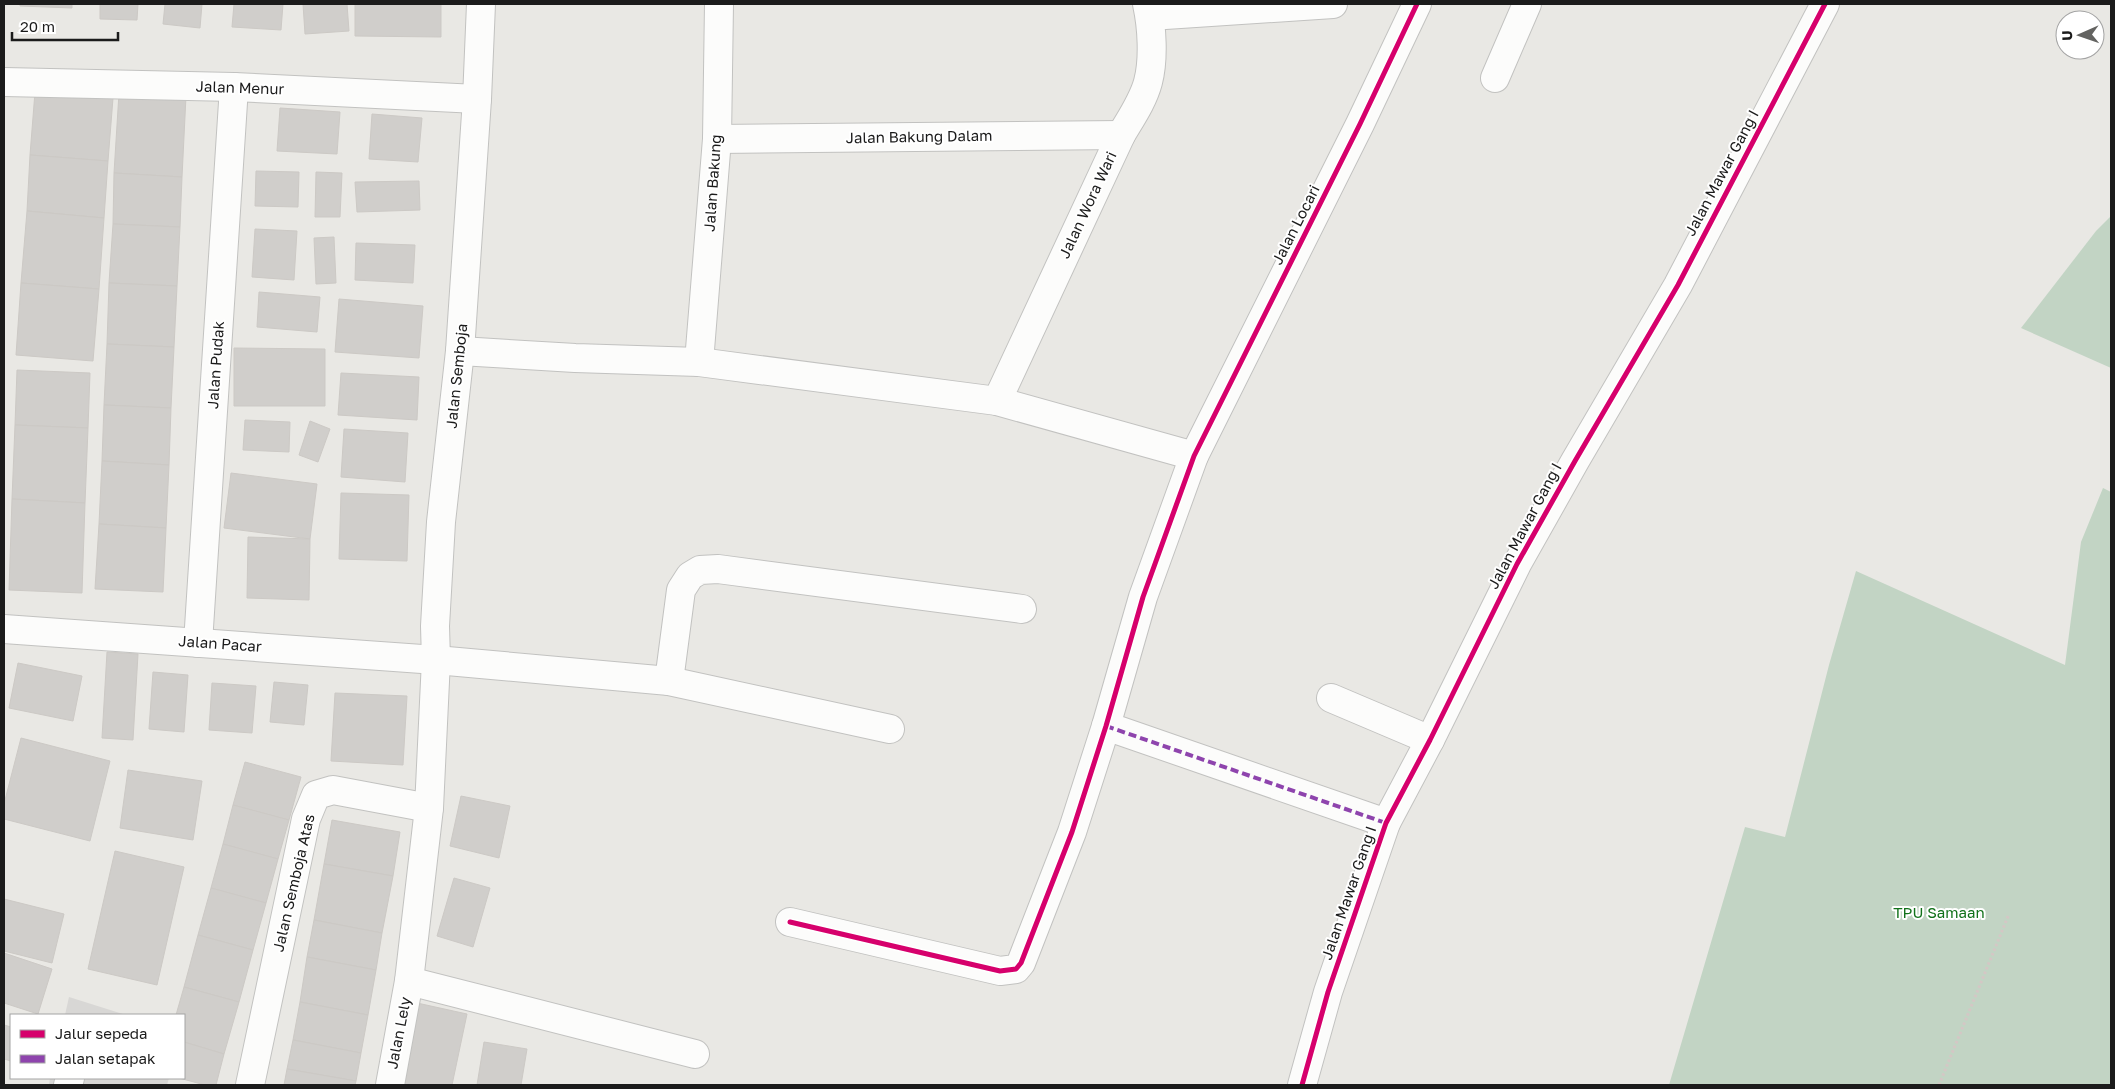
<svg xmlns="http://www.w3.org/2000/svg" width="2115" height="1089" viewBox="0 0 2115 1089" font-family="'Golos Text',sans-serif">
  <rect width="100%" height="100%" fill="#e9e8e4"/>
  <g fill="#d8d7d5">
    <path d="M 69,997 L 126,1015 L 65,1015 Z"/>
    <path d="M 50,1078 L 169,1078 L 167,1085 L 49,1085 Z"/>
  </g>
  <g fill="#c2d4c4">
    <path d="M 2111,216 L 2111,368 L 2021,328 L 2096,231 Z"/>
    <path d="M 2103,488 L 2111,492 L 2111,1085 L 1669,1085 L 1745,827 L 1785,837 L 1829,665 L 1856,571 L 2065,665 L 2081,542 Z"/>
  </g>
  <g fill="#d0cecb" stroke="#ccc9c5">
    <path d="M 20,4 L 72,4 L 72,8 L 20,6 Z"/>
    <path d="M 100,4 L 138,4 L 137,20 L 100,19 Z"/>
    <path d="M 165,4 L 202,4 L 200,28 L 163,24 Z"/>
    <path d="M 234,4 L 283,4 L 281,30 L 232,27 Z"/>
    <path d="M 303,4 L 347,4 L 349,31 L 305,34 Z"/>
    <path d="M 355,4 L 441,4 L 441,37 L 355,36 Z"/>
    <path d="M 35,92 L 113,98 L 108,161 L 30,155 Z"/>
    <path d="M 119,93 L 186,96 L 182,177 L 114,173 Z"/>
    <path d="M 280,108 L 340,112 L 337,154 L 277,151 Z"/>
    <path d="M 372,114 L 422,118 L 418,162 L 369,159 Z"/>
    <path d="M 30,155 L 108,161 L 104,218 L 27,211 Z"/>
    <path d="M 256,171 L 299,172 L 298,207 L 255,206 Z"/>
    <path d="M 316,172 L 342,173 L 340,217 L 315,217 Z"/>
    <path d="M 114,173 L 182,177 L 180,227 L 113,224 Z"/>
    <path d="M 419,181 L 420,210 L 357,212 L 355,182 Z"/>
    <path d="M 27,211 L 104,218 L 99,289 L 21,283 Z"/>
    <path d="M 113,224 L 180,227 L 177,286 L 109,283 Z"/>
    <path d="M 255,229 L 297,231 L 294,280 L 252,277 Z"/>
    <path d="M 334,237 L 336,283 L 316,284 L 314,238 Z"/>
    <path d="M 356,243 L 415,245 L 413,283 L 355,280 Z"/>
    <path d="M 21,283 L 99,289 L 93,361 L 16,355 Z"/>
    <path d="M 109,283 L 177,286 L 174,347 L 107,344 Z"/>
    <path d="M 259,292 L 320,297 L 317,332 L 257,327 Z"/>
    <path d="M 339,299 L 423,306 L 419,358 L 335,352 Z"/>
    <path d="M 107,344 L 174,347 L 171,408 L 104,405 Z"/>
    <path d="M 234,348 L 325,349 L 325,406 L 234,406 Z"/>
    <path d="M 17,370 L 90,373 L 88,428 L 15,425 Z"/>
    <path d="M 341,373 L 419,377 L 417,420 L 338,415 Z"/>
    <path d="M 104,405 L 171,408 L 169,465 L 102,461 Z"/>
    <path d="M 245,420 L 290,422 L 289,452 L 243,450 Z"/>
    <path d="M 310,421 L 330,429 L 318,462 L 299,455 Z"/>
    <path d="M 15,425 L 88,428 L 85,503 L 12,499 Z"/>
    <path d="M 344,429 L 408,433 L 405,482 L 341,477 Z"/>
    <path d="M 102,461 L 169,465 L 166,528 L 99,524 Z"/>
    <path d="M 231,473 L 317,484 L 310,539 L 224,528 Z"/>
    <path d="M 341,493 L 409,495 L 407,561 L 339,559 Z"/>
    <path d="M 12,499 L 85,503 L 82,593 L 9,590 Z"/>
    <path d="M 99,524 L 166,528 L 163,592 L 95,589 Z"/>
    <path d="M 248,537 L 310,539 L 309,600 L 247,598 Z"/>
    <path d="M 107,652 L 138,654 L 133,740 L 102,738 Z"/>
    <path d="M 18,663 L 82,676 L 73,721 L 9,708 Z"/>
    <path d="M 153,672 L 188,675 L 184,732 L 149,729 Z"/>
    <path d="M 274,682 L 308,685 L 304,725 L 270,722 Z"/>
    <path d="M 212,683 L 256,686 L 252,733 L 209,730 Z"/>
    <path d="M 335,693 L 407,696 L 403,765 L 331,761 Z"/>
    <path d="M 21,738 L 110,761 L 90,841 L 4,819 L 4,804 Z"/>
    <path d="M 245,762 L 301,777 L 289,820 L 233,805 Z"/>
    <path d="M 128,770 L 202,781 L 193,840 L 120,828 Z"/>
    <path d="M 461,796 L 510,806 L 499,858 L 450,846 Z"/>
    <path d="M 233,805 L 289,820 L 278,859 L 223,844 Z"/>
    <path d="M 332,820 L 400,832 L 393,876 L 324,864 Z"/>
    <path d="M 223,844 L 278,859 L 266,903 L 211,888 Z"/>
    <path d="M 115,851 L 184,867 L 157,985 L 88,969 Z"/>
    <path d="M 324,864 L 393,876 L 382,933 L 314,920 Z"/>
    <path d="M 454,878 L 490,888 L 473,947 L 437,936 Z"/>
    <path d="M 211,888 L 266,903 L 253,950 L 198,935 Z"/>
    <path d="M 4,899 L 64,914 L 52,963 L 4,951 Z"/>
    <path d="M 314,920 L 382,933 L 376,970 L 307,957 Z"/>
    <path d="M 198,935 L 253,950 L 239,1002 L 184,987 Z"/>
    <path d="M 4,953 L 52,969 L 38,1014 L 4,1003 Z"/>
    <path d="M 307,957 L 376,970 L 368,1015 L 300,1002 Z"/>
    <path d="M 184,987 L 239,1002 L 224,1054 L 184,1042 L 184,1015 L 176,1015 Z"/>
    <path d="M 408,1001 L 467,1014 L 452,1085 L 390,1085 Z"/>
    <path d="M 300,1002 L 368,1015 L 361,1053 L 293,1040 Z"/>
    <path d="M 4,1025 L 11,1027 L 11,1061 L 4,1059 Z"/>
    <path d="M 293,1040 L 361,1053 L 356,1081 L 287,1069 Z"/>
    <path d="M 184,1042 L 224,1054 L 216,1085 L 205,1085 L 179,1078 L 184,1078 Z"/>
    <path d="M 484,1042 L 527,1049 L 521,1085 L 477,1085 Z"/>
    <path d="M 287,1069 L 356,1081 L 355,1085 L 284,1085 Z"/>
  </g>
  <g fill="none" stroke-linecap="round" stroke-linejoin="round">
    <defs>
      <g id="minor">
        <path d="M 1150,16 L 1333,4"/>
        <path d="M 1495,78 L 1527,4"/>
        <path d="M 4,82 L 234,87 L 477,99"/>
        <path d="M 717,139 L 1121,135"/>
        <path d="M 460,351 L 575,358 L 699,362 L 997,401 L 1194,456"/>
        <path d="M 699,362 L 717,139 L 719,4"/>
        <path d="M 997,401 L 1121,135 C 1131,118 1143,101 1148,82 C 1154,59 1152,27 1147,4"/>
        <path d="M 4,629 L 436,660 L 669,681 L 890,729"/>
        <path d="M 198,643 L 234,87"/>
        <path d="M 669,681 L 681,590 L 690,576 L 700,570 L 718,569 L 1022,609"/>
        <path d="M 1331,698 L 1430,740"/>
        <path d="M 1106,726 L 1386,823"/>
        <path d="M 790,922 L 1000,971 L 1016,969 L 1021,963 L 1072,832 L 1106,726 L 1143,597 L 1194,456 L 1360,124 L 1417,4"/>
        <path d="M 409,981 L 695,1054"/>
        <path d="M 68,1085 L 70,1078"/>
        <path d="M 250,1085 L 306,819 L 316,795 L 333,790 L 429,808"/>
        <path d="M 390,1085 L 409,981 L 429,808 L 436,660 L 435,626 L 441,522 L 460,351 L 477,99 L 481,4"/>
        <path d="M 1302,1085 L 1328,992 L 1386,823 L 1430,740 L 1517,564 L 1575,461 L 1678,285 L 1825,4"/>
      </g>
    </defs>
    <use href="#minor" stroke="#c2c2c0" stroke-width="30"/>
    <path stroke="#d4c7c5" stroke-width="3" stroke-dasharray="2.5 2.5" stroke-linecap="butt" d="M 1939,1085 L 2009,914"/>
    <use href="#minor" stroke="#fcfcfb" stroke-width="28"/>
    <path stroke="#8e44ad" stroke-width="4" stroke-dasharray="8 4" stroke-linecap="butt" d="M 1106,726 L 1386,823"/>
    <defs>
      <g id="cycleway">
        <path d="M 790,922 L 1000,971 L 1016,969 L 1021,963 L 1072,832 L 1106,726 L 1143,597 L 1194,456 L 1360,124 L 1417,4"/>
        <path d="M 1302,1085 L 1328,992 L 1386,823 L 1430,740 L 1517,564 L 1575,461 L 1678,285 L 1825,4"/>
      </g>
    </defs>
    <use href="#cycleway" stroke="#fff" stroke-width="8"/>
    <use href="#cycleway" stroke="#d6006c" stroke-width="5"/>
  </g>
  <g text-anchor="middle" stroke-width="4" stroke-linejoin="round" paint-order="stroke">
    <g font-size="15" fill="#1b1b1b" stroke="#fff">
      <text transform="translate(240 88) rotate(2)" y="5">Jalan Menur</text>
      <text transform="translate(919 137) rotate(-1)" y="5">Jalan Bakung Dalam</text>
      <text transform="translate(1722 173) rotate(-62)" y="5">Jalan Mawar Gang I</text>
      <text transform="translate(713 183) rotate(-86)" y="5">Jalan Bakung</text>
      <text transform="translate(1088 205) rotate(-65)" y="5">Jalan Wora Wari</text>
      <text transform="translate(1296 225) rotate(-63)" y="5">Jalan Locari</text>
      <text transform="translate(216 365) rotate(-86)" y="5">Jalan Pudak</text>
      <text transform="translate(457 376) rotate(-84)" y="5">Jalan Semboja</text>
      <text transform="translate(1525 526) rotate(-62)" y="5">Jalan Mawar Gang I</text>
      <text transform="translate(220 644) rotate(4)" y="5">Jalan Pacar</text>
      <text transform="translate(294 883) rotate(-77)" y="5">Jalan Semboja Atas</text>
      <text transform="translate(1349 893) rotate(-71)" y="5">Jalan Mawar Gang I</text>
      <text transform="translate(399 1033) rotate(-79)" y="5">Jalan Lely</text>
    </g>
    <g font-size="15" fill="#11711a" stroke="#fff">
      <text x="1939" y="918">TPU Samaan</text>
    </g>
  </g>
  <rect width="2115" height="1089" fill="none" stroke="#1b1b1b" stroke-width="10"/>
  <rect x="10" y="1014" width="175" height="65" fill="#ffffff" stroke="#a4a4a4"/>
  <rect x="20" y="1030" width="25" height="8" fill="#d6006c" stroke="#a4a4a4"/>
  <text x="55" y="1039" font-size="15" fill="#1b1b1b">Jalur sepeda</text>
  <rect x="20" y="1055" width="25" height="8" fill="#8e44ad" stroke="#a4a4a4"/>
  <text x="55" y="1064" font-size="15" fill="#1b1b1b">Jalan setapak</text>
  <g transform="translate(2080 35) rotate(268)"><circle r="24" fill="#ffffff" stroke="#a4a4a4"/>
  <path d="M0-4L9 19L0 12L-9 19Z" fill="#636361"/>
  <text y="-8" font-size="14" font-weight="bold" text-anchor="middle" fill="#1b1b1b">U</text>
  </g>
  <path d="M12 32v8h106v-8" fill="none" stroke="#1b1b1b" stroke-width="2.5"/>
  <text x="20" y="32" font-size="15" fill="#1b1b1b" stroke="#ffffff" stroke-width="4" paint-order="stroke">20 m</text>
</svg>
